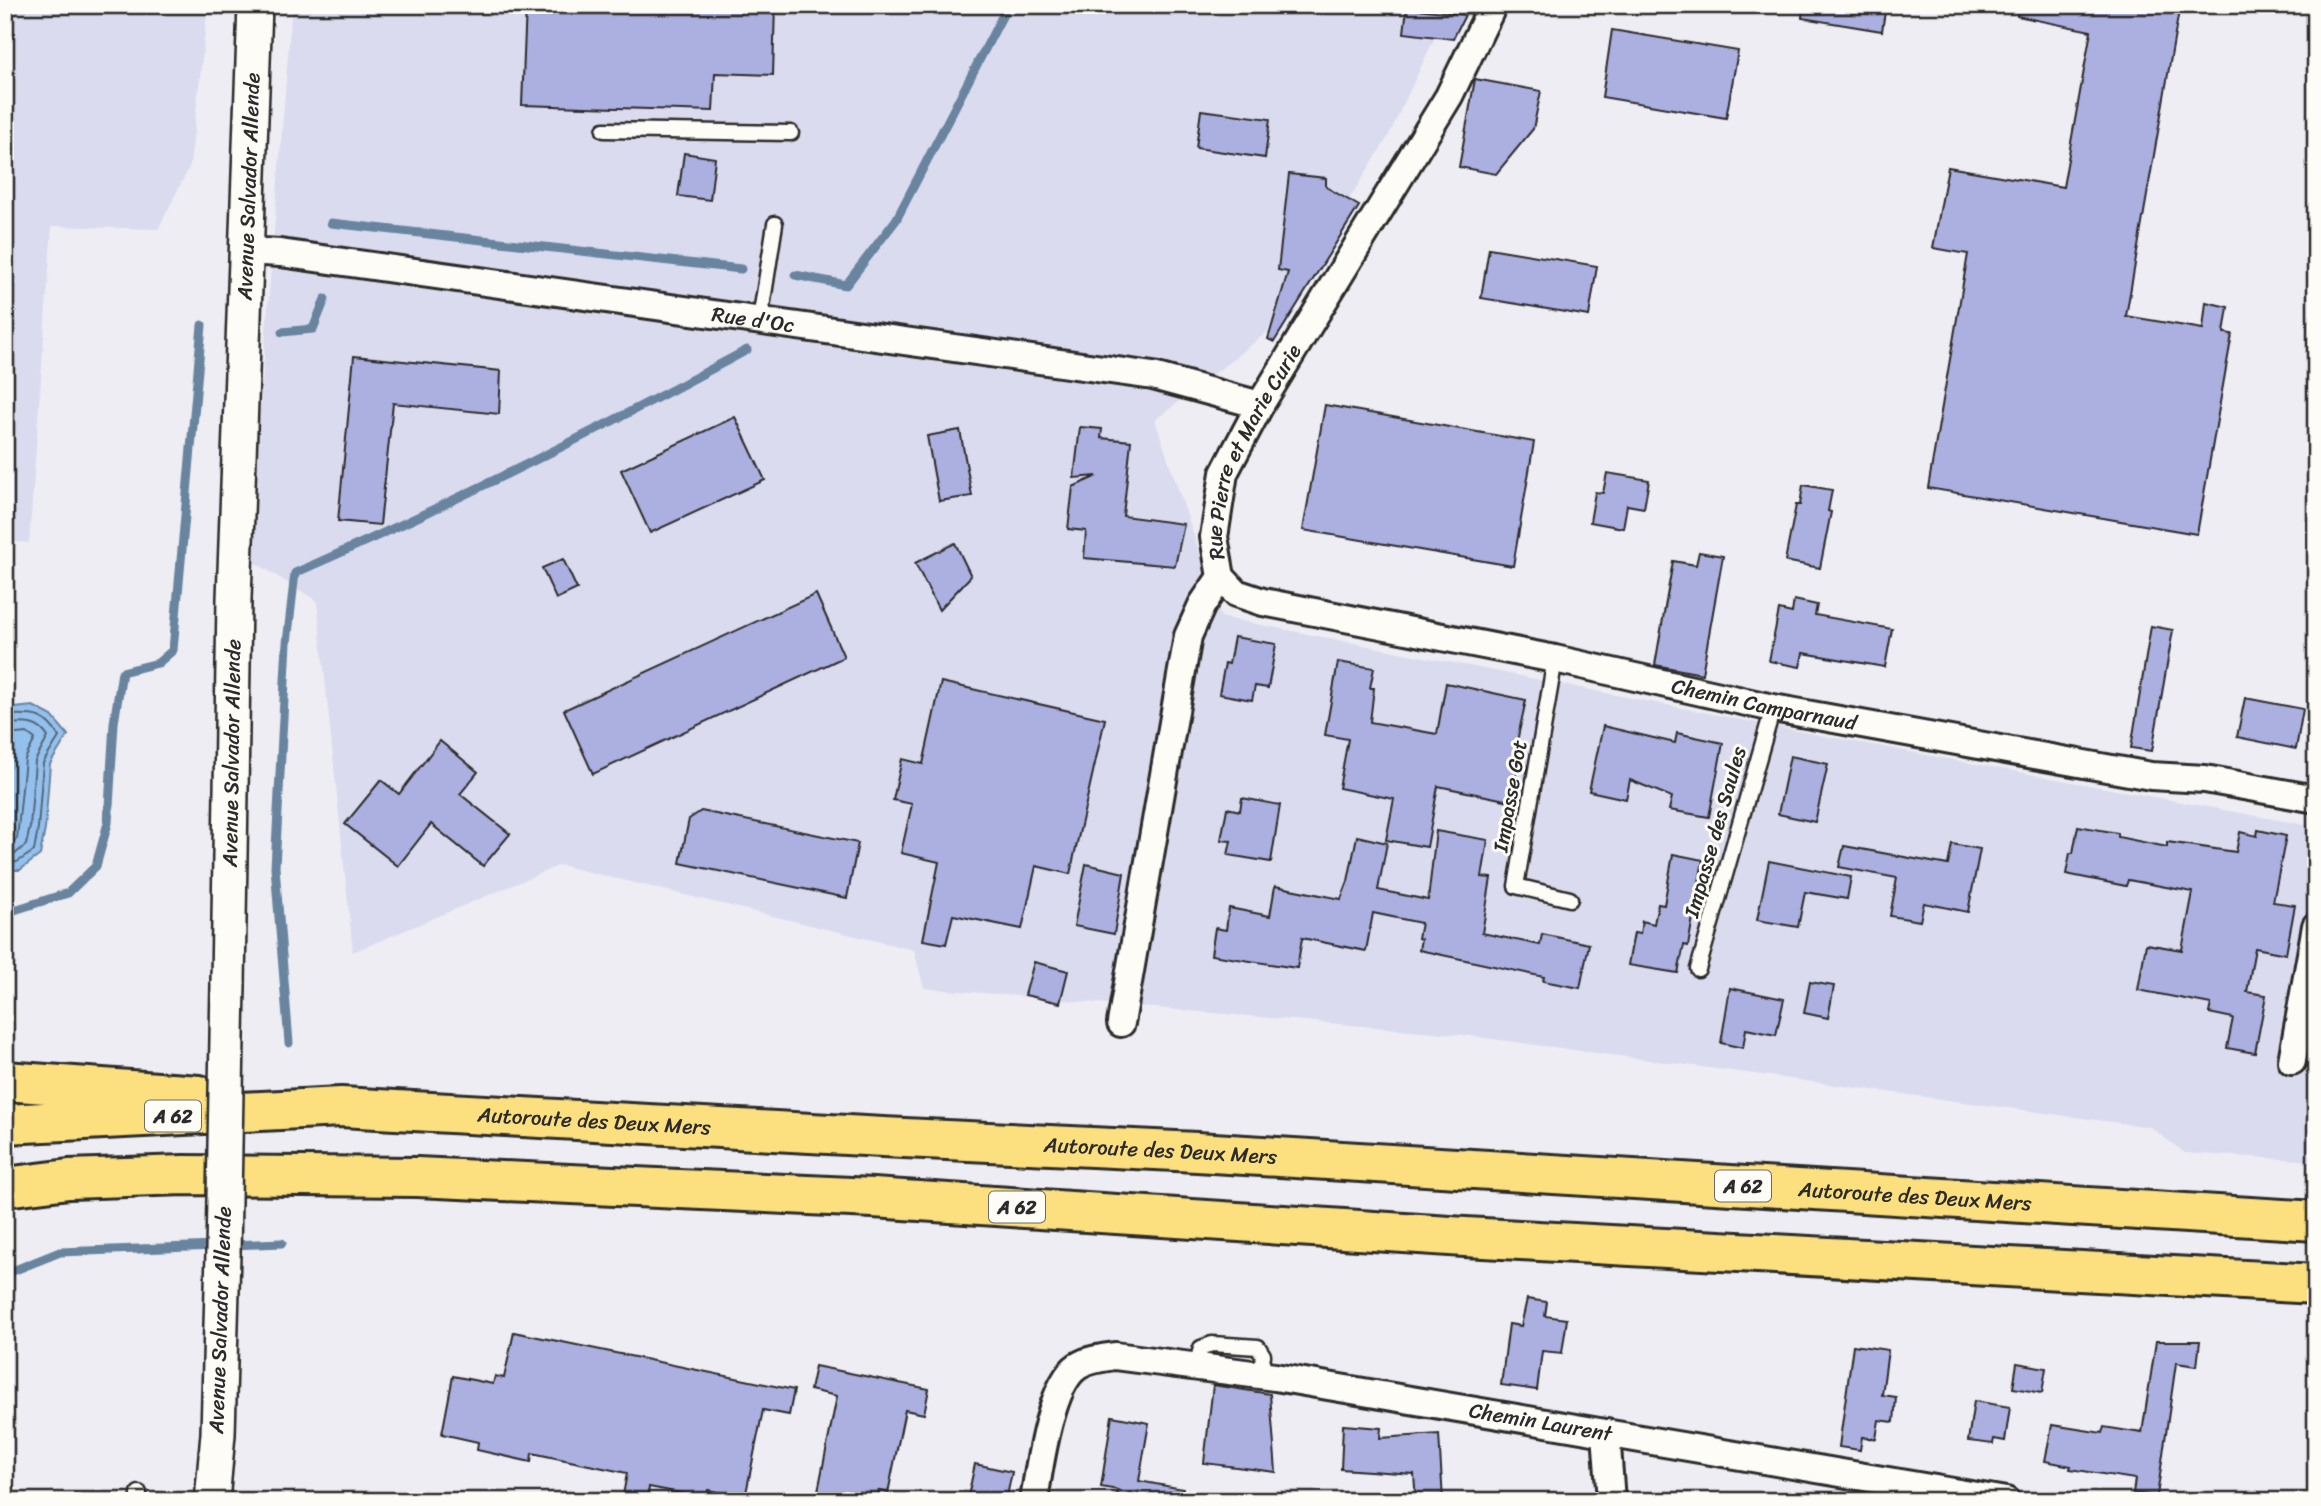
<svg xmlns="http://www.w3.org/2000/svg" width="2321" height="1506" viewBox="0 0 2321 1506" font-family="Sriracha,sans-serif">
  <rect width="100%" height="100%" fill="#ededf3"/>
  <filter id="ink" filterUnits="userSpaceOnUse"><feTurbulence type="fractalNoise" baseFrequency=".0143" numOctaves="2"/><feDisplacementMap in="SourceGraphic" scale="14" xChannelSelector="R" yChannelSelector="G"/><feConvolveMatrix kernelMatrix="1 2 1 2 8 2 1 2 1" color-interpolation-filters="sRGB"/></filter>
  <g filter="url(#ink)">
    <g fill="#dadbee">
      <path d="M 5,5 L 208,5 L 190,166 L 158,229 L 52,226 L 29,543 L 5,541 Z"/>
      <path d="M 292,5 L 1450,5 L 1388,137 L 1266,333 L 1155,420 L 1221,617 L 1819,735 L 2316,827 L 2316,1161 L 2185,1153 L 2150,1127 L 1455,1034 L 924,988 L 914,950 L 560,865 L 353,952 L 317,601 L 248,558 Z"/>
    </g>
    <path fill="#93c0ed" stroke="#69849f" stroke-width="2" d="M 33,706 L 52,716 L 68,735 L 50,764 L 45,829 L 40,855 L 20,870 L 5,870 L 5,709 Z"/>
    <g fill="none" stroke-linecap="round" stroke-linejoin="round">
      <g stroke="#556779" stroke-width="2">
        <path d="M 5,715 C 31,715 44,711 59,737 L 43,763 L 38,828 L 34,851 L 17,862 L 5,863"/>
        <path d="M 5,724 C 23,723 37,720 48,737 L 35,761 L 30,827 L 26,845 L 15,854 L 5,854"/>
        <path d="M 5,735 L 27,733 L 35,739 L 25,759 L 17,839 L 11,843 L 5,844"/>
      </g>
      <g stroke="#69849f" stroke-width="9">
        <path d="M 331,223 L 741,269"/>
        <path d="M 795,275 L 846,285 L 896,220 L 1008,5"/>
        <path d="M 282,332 L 313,329 L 325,299"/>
        <path d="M 5,913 L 68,893 L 96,866 L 108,823 L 114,723 L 122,672 L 158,663 L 173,650 L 202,325"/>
        <path d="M 289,1043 L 275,867 L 287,643 L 295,573 C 449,505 599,430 747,350"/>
        <path d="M 230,1245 L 282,1243"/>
        <path d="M 5,1274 L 60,1252 L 216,1246"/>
      </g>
    </g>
    <g fill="#acb0e1" stroke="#2b2b2b" stroke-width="2">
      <path d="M 526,5 L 775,5 L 773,75 L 715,73 L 713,111 L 522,105 Z"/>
      <path d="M 1803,5 L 1886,5 L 1882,31 L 1802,18 Z"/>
      <path d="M 2018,5 L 2180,5 L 2126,316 L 2203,329 L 2206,302 L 2228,307 L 2224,333 L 2232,334 L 2197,534 L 1928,488 L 1968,254 L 1933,248 L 1948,167 L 2063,187 L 2091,31 L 2017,16 Z"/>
      <path d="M 1407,8 L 1444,12 L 1465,15 L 1453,39 L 1404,33 Z"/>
      <path d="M 1612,30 L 1738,51 L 1726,118 L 1602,97 Z"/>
      <path d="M 1475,79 L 1541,91 L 1533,129 L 1496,174 L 1459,167 Z"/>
      <path d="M 1201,110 L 1270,119 L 1265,158 L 1196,148 Z"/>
      <path d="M 684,153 L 715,158 L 710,200 L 678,196 Z"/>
      <path d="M 1289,174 L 1326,178 L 1326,187 L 1359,206 L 1274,342 L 1268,339 L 1288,272 L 1278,270 Z"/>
      <path d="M 1489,248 L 1597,266 L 1589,316 L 1481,298 Z"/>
      <path d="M 354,356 L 501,371 L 499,414 L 393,403 L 380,525 L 338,521 Z"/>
      <path d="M 1325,405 L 1534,442 L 1513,566 L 1303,530 Z"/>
      <path d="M 735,417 L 765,480 L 650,533 L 621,470 Z"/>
      <path d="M 1080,427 L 1102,429 L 1101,438 L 1131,441 L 1123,516 L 1184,524 L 1175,566 L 1084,558 L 1086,531 L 1068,529 L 1073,487 L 1097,476 L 1074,478 Z"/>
      <path d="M 960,430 L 972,496 L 939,501 L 927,436 Z"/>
      <path d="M 1607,473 L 1649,480 L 1644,508 L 1627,505 L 1623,528 L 1590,522 L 1595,492 L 1603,493 Z"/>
      <path d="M 1803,485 L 1832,490 L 1828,511 L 1831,512 L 1820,568 L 1785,561 L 1796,505 L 1800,505 Z"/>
      <path d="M 955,543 L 971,576 L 939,610 L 915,563 Z"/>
      <path d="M 1699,552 L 1723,556 L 1702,674 L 1655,665 L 1673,561 L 1696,565 Z"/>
      <path d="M 563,559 L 577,589 L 556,599 L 542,568 Z"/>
      <path d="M 816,594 L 844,657 L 593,774 L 564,710 Z"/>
      <path d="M 1794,600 L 1817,605 L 1815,615 L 1892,629 L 1885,667 L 1803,653 L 1800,667 L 1769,661 L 1779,610 L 1792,613 Z"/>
      <path d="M 2151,626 L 2173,630 L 2152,751 L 2131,748 Z"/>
      <path d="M 1234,637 L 1276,644 L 1268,688 L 1255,686 L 1252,700 L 1219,694 L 1225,663 L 1229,664 Z"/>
      <path d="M 1338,662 L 1374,668 L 1370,688 L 1374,688 L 1370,722 L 1437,734 L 1446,683 L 1526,700 L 1514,755 L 1520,757 L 1510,801 L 1438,786 L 1427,847 L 1386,840 L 1394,799 L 1339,788 L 1348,739 L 1325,735 Z"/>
      <path d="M 941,682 L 1105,719 L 1070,874 L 1036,866 L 1022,929 L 953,915 L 946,944 L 923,940 L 939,862 L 901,853 L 912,804 L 893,800 L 902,759 L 923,764 Z"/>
      <path d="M 2245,698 L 2303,709 L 2296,749 L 2237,737 Z"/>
      <path d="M 1603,726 L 1675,743 L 1677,733 L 1723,743 L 1709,817 L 1669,810 L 1672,797 L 1630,780 L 1626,799 L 1589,791 Z"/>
      <path d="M 440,741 L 478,772 L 460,794 L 510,834 L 483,866 L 431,824 L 398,866 L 345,824 L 381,780 L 399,794 Z"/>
      <path d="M 1790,756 L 1828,764 L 1815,822 L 1778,814 Z"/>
      <path d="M 1242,798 L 1280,805 L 1271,862 L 1228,855 L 1231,841 L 1221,840 L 1227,808 L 1240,811 Z"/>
      <path d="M 701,811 L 858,843 L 847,898 L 680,863 L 689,819 Z"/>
      <path d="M 2078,826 L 2118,833 L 2118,837 L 2167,847 L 2167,842 L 2236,852 L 2240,832 L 2257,836 L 2258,830 L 2286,836 L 2273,902 L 2295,905 L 2286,954 L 2255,948 L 2247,992 L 2266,995 L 2255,1053 L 2227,1048 L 2233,1018 L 2209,1013 L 2211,1004 L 2138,990 L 2146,944 L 2182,950 L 2193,892 L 2128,880 L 2126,886 L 2066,874 L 2070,853 L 2073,853 Z"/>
      <path d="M 1436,831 L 1488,840 L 1482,877 L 1491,878 L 1482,933 L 1540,945 L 1542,934 L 1589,944 L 1580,988 L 1543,981 L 1544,977 L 1419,950 L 1421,939 L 1418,938 L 1421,923 L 1373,913 L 1366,951 L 1302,938 L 1297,968 L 1211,955 L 1215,928 L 1226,930 L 1229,908 L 1270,916 L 1275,886 L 1341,899 L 1348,881 L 1357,836 L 1387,843 L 1378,890 L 1428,900 Z"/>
      <path d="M 1952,844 L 1980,849 L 1968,912 L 1924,903 L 1920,921 L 1890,916 L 1897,878 L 1839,867 L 1844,846 L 1948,865 Z"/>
      <path d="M 1673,854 L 1703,860 L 1688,946 L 1684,945 L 1678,973 L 1628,965 L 1634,933 L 1640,934 L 1642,921 L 1654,924 L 1658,904 L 1664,905 Z"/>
      <path d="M 1769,861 L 1851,877 L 1847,899 L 1805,892 L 1798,927 L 1757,920 Z"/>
      <path d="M 1086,864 L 1124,873 L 1114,934 L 1074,926 Z"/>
      <path d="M 1034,962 L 1068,971 L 1060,1003 L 1025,995 Z"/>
      <path d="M 1810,982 L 1834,986 L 1828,1018 L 1804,1013 Z"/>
      <path d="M 1730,988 L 1784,999 L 1776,1035 L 1746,1029 L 1743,1048 L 1721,1043 Z"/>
      <path d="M 1527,1299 L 1547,1302 L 1545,1316 L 1567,1319 L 1562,1353 L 1542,1351 L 1537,1390 L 1501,1385 L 1509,1324 L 1521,1326 Z"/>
      <path d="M 514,1332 L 794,1390 L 789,1415 L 763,1410 L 745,1498 L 708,1490 L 706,1498 L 649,1487 L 647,1501 L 622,1501 L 627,1473 L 532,1453 L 531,1462 L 477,1450 L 478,1442 L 442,1434 L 453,1376 L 493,1384 L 495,1376 L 504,1378 Z"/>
      <path d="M 2156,1341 L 2200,1341 L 2197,1366 L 2176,1363 L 2157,1496 L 2133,1493 L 2135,1479 L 2070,1469 L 2071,1466 L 2045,1461 L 2052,1425 L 2102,1433 L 2104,1427 L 2142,1433 Z"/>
      <path d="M 1853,1345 L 1888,1350 L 1882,1395 L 1896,1397 L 1894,1422 L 1879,1420 L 1876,1439 L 1862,1437 L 1860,1450 L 1839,1447 Z"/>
      <path d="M 2017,1363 L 2046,1368 L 2042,1393 L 2013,1388 Z"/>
      <path d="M 815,1366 L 929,1389 L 924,1414 L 905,1410 L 888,1493 L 879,1491 L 877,1501 L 816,1501 L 837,1396 L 810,1390 Z"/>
      <path d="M 1213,1385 L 1270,1394 L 1276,1472 L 1204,1463 Z"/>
      <path d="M 1974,1401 L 2010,1407 L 2005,1441 L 1994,1439 L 1993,1444 L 1968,1441 Z"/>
      <path d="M 1112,1416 L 1149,1423 L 1139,1481 L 1183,1489 L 1182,1501 L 1116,1501 L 1118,1490 L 1101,1487 Z"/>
      <path d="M 1343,1425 L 1381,1428 L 1380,1438 L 1439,1434 L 1443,1501 L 1416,1501 L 1414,1474 L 1341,1469 Z"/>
      <path d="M 975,1464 L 1012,1472 L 1006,1501 L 967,1501 Z"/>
    </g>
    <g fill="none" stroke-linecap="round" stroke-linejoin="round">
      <defs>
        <g id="service">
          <path d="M 604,130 L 791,133"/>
          <path d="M 760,320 L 775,224"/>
          <path d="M 1555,659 L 1516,886 L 1570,899"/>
          <path d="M 1698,969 L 1773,708"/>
          <path d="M 1196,1366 L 1201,1348 L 1212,1344 L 1258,1347 L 1263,1355 L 1260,1375"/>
          <path d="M 139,1501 L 139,1493"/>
        </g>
        <g id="minor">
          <path id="s1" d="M 245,251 L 280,253 L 1153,376 L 1260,405"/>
          <path id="s2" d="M 1221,577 L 1236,593 L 1263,602 L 1555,659 L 1773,708 L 2151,776 L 2205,779 L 2316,799"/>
          <path id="s3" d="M 1121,1023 L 1188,636 L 1202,605 L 1221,577 L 1214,537 L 1224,473 L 1260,405 L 1449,96 L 1493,5"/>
          <path d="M 2292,1061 L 2316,926"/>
          <path d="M 1606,1433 L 1611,1501"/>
          <path id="s4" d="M 1034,1501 C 1039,1469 1050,1384 1078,1366 C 1089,1359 1102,1358 1115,1356 L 1275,1377 L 2006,1501"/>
        </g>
        <g id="tertiary">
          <path id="s5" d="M 228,984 L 234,599 L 255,5"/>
          <path d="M 212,1501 L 218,1434 L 223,1253"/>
        </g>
        <g id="motorway">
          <path d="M 5,1081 L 199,1095"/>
          <path id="s6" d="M 5,1124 L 341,1107 L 883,1137 L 1197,1152 L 2316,1221"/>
          <path d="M 5,1187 L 69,1179 L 184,1175 L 417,1177 L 873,1198 L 1465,1237 L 2316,1284"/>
        </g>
      </defs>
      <use href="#service" stroke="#2b2b2b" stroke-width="19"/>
      <use href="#minor" stroke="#2b2b2b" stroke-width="32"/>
      <use href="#tertiary" stroke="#2b2b2b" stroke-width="38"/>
      <use href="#motorway" stroke="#2b2b2b" stroke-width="44"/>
      <use href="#service" stroke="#fdfcf7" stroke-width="14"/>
      <use href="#minor" stroke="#fdfcf7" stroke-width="26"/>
      <use href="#tertiary" stroke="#fdfcf7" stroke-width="33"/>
      <use href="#motorway" stroke="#fce080" stroke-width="38"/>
      <defs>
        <path id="tertiary-bridge" d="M 223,1253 L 228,984"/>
      </defs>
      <use href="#tertiary-bridge" stroke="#2b2b2b" stroke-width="38" stroke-linecap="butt"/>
      <use href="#tertiary-bridge" stroke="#fdfcf7" stroke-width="33"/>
    </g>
  </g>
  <g text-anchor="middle" stroke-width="6" stroke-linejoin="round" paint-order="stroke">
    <g fill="#fdfcf7" stroke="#6a6a68" stroke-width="2">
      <rect x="145" y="1100.5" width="56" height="31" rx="5"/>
      <rect x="1715" y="1170.5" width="56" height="31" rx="5"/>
      <rect x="989" y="1191.5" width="56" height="31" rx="5"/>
    </g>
    <g font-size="19" font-weight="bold" fill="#2b2b2b">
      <text x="173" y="1123">A 62</text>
      <text x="1743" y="1193">A 62</text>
      <text x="1017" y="1214">A 62</text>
    </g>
    <g font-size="21" fill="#2b2b2b" stroke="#fdfcf7">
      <text dy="7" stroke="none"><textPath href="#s5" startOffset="798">Avenue Salvador Allende</textPath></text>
      <text dy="7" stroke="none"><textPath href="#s1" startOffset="513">Rue d'Oc</textPath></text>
      <text dy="7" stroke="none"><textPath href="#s3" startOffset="595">Rue Pierre et Marie Curie</textPath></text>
      <text dy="7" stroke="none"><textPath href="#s2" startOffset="562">Chemin Camparnaud</textPath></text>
      <text dy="7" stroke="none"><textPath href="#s5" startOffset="231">Avenue Salvador Allende</textPath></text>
      <text transform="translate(1510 796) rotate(-80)" y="7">Impasse Got</text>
      <text transform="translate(1715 832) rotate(-74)" y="7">Impasse des Saules</text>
      <text dy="7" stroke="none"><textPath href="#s6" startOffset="590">Autoroute des Deux Mers</textPath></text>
      <text dy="7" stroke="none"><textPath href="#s6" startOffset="1157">Autoroute des Deux Mers</textPath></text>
      <text dy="7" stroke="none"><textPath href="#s6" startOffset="1913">Autoroute des Deux Mers</textPath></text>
      <text transform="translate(220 1320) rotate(-88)" y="7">Avenue Salvador Allende</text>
      <text dy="7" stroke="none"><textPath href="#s4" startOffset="614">Chemin Laurent</textPath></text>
    </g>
  </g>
  <rect width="2321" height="1506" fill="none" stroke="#fdfcf7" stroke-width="28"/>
  <rect x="14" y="14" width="2293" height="1478" fill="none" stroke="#2b2b2b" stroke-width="2.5" filter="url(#ink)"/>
</svg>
